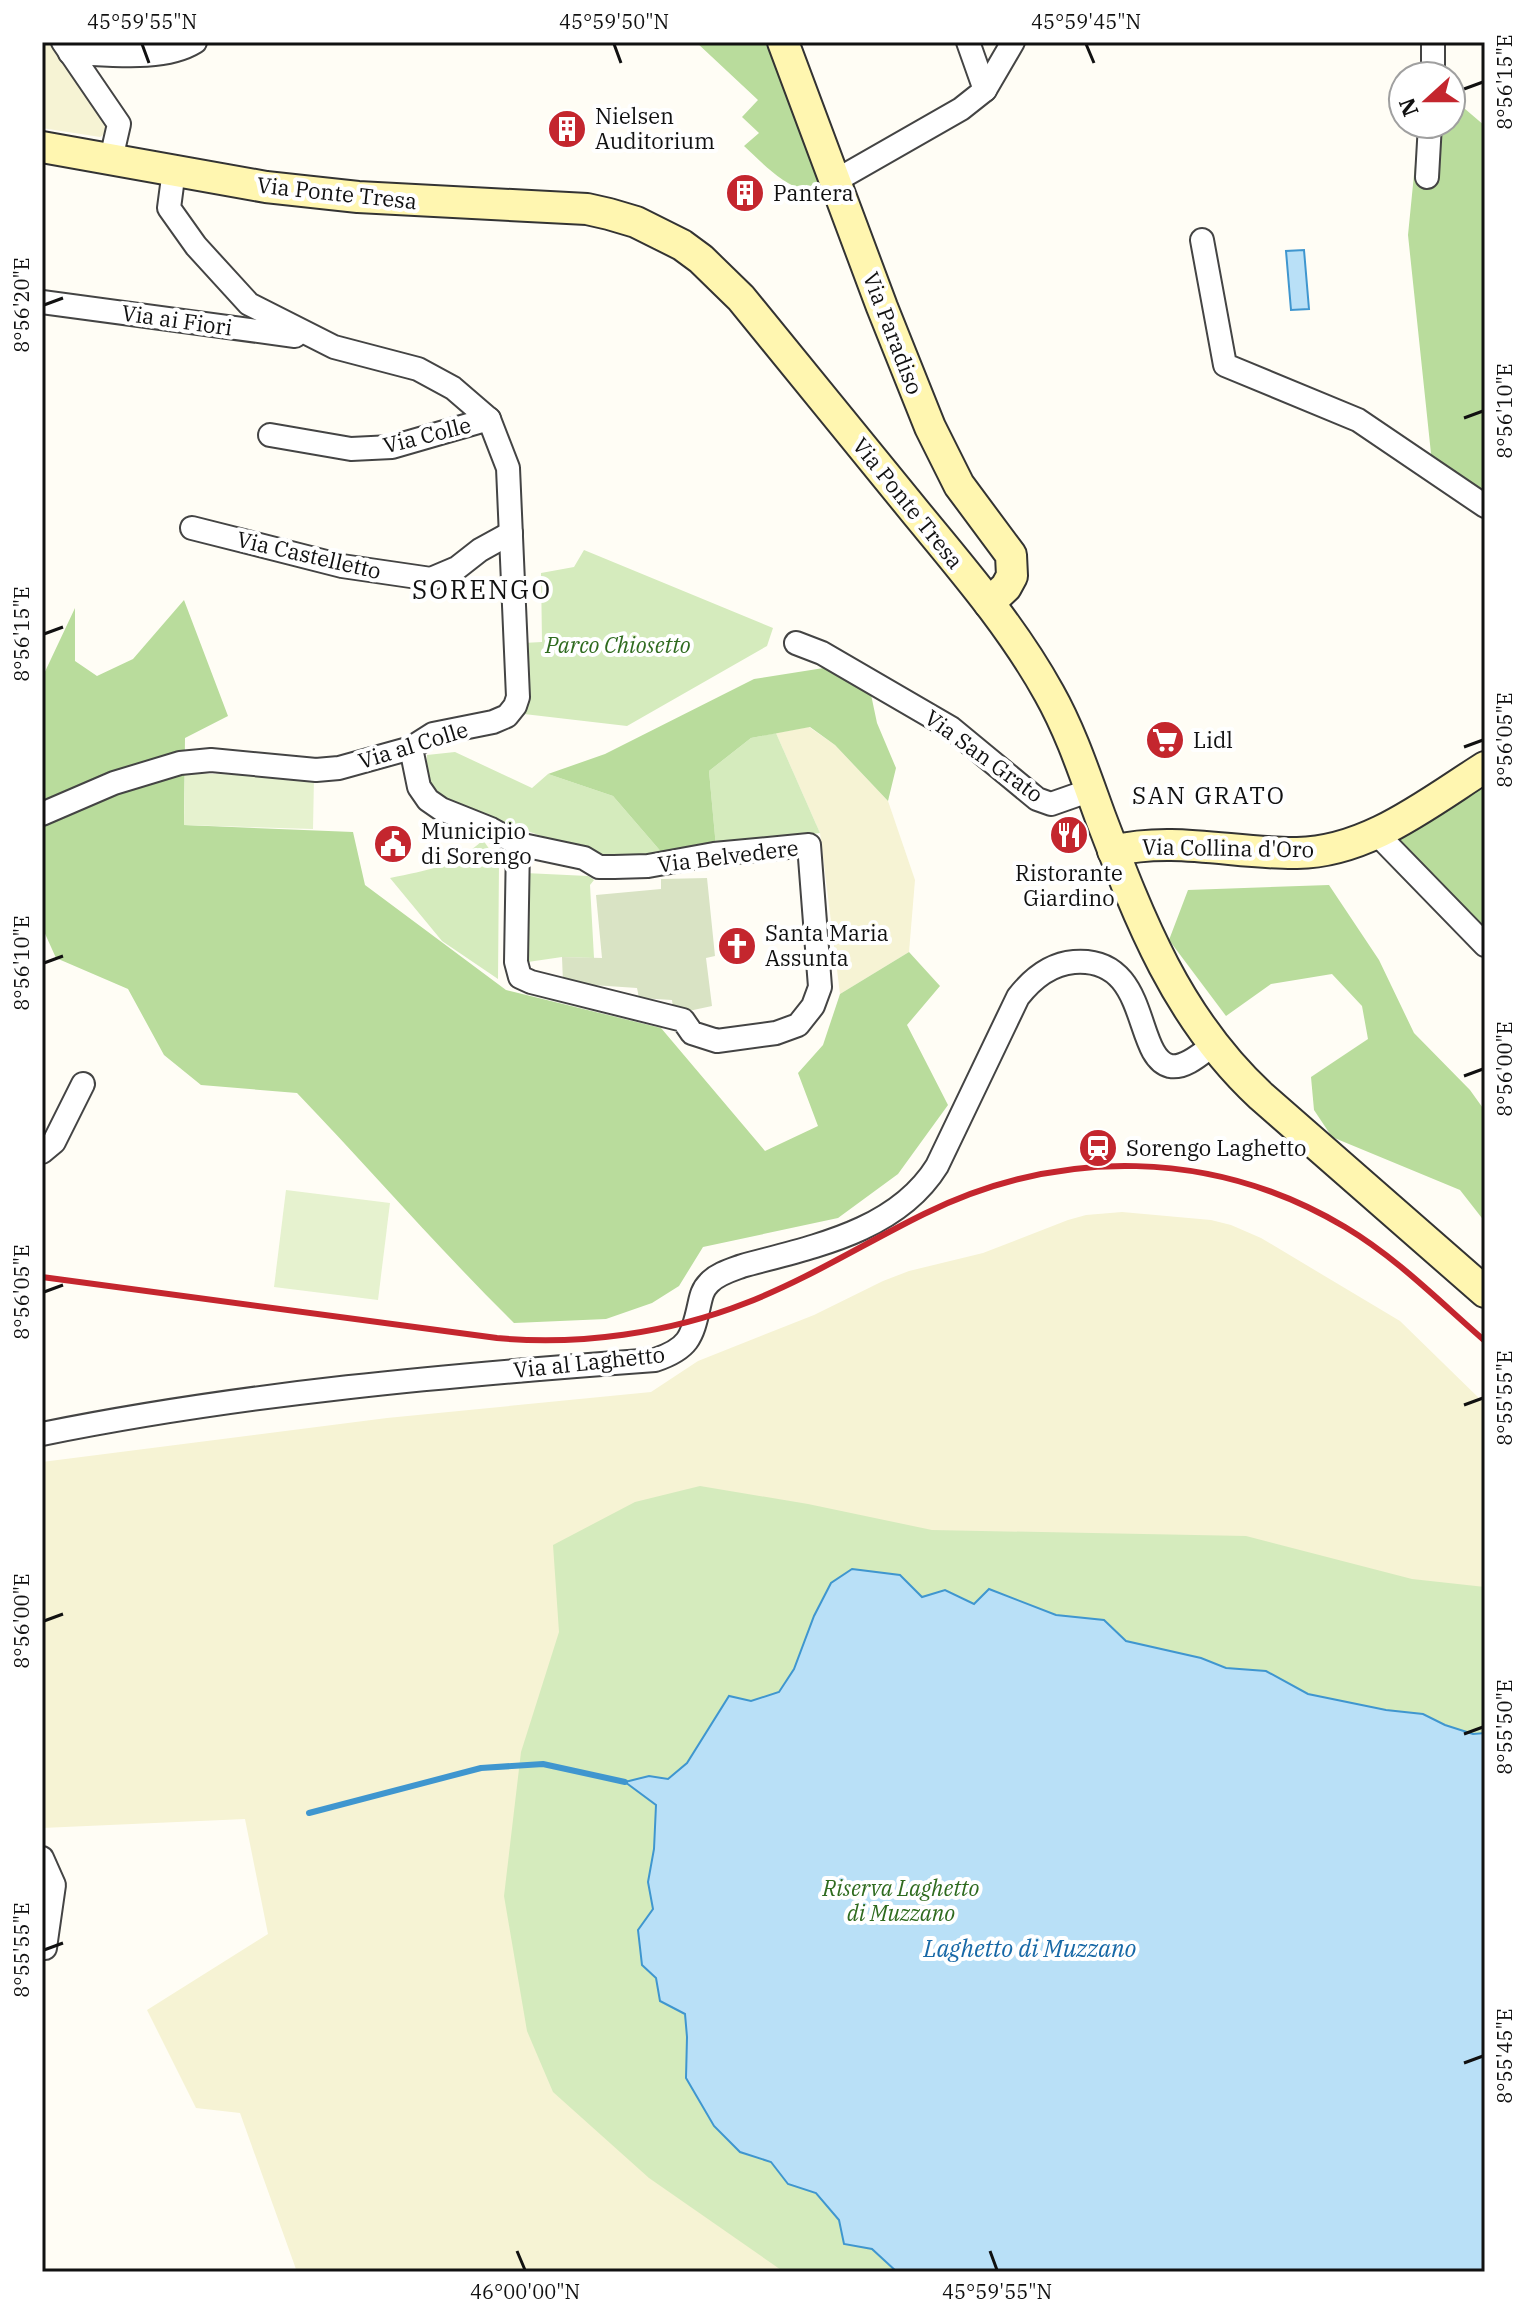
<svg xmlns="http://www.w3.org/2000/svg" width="1527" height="2314" viewBox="0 0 1527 2314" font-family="'IBM Plex Serif',serif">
  <rect width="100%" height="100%" fill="#fffdf5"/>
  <g fill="#f6f3d4">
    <path d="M 42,42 L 62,42 L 110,124 L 108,132 L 100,137 L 42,128 Z"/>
    <path d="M 809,727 L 835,745 L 888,801 L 915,880 L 909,952 L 840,994 L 820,833 L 776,733 Z"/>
    <path d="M 1122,1212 L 1211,1220 L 1231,1225 L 1261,1238 L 1400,1321 L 1485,1404 L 1485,1733 L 897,2272 L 297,2272 L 240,2113 L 196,2108 L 147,2010 L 268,1934 L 245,1819 L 42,1828 L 42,1462 L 387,1418 L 651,1392 L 698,1361 L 814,1315 L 883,1281 L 909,1271 L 983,1253 L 1068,1220 L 1086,1215 Z"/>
  </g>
  <g fill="#d5ebbd">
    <path d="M 584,550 L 773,628 L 767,646 L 627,726 L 524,714 L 523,643 L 542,642 L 541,573 L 574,567 Z"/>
    <path d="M 776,733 L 820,833 L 716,847 L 709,771 L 751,738 Z"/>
    <path d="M 455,752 L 532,788 L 548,774 L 613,796 L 663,854 L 608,860 L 444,801 C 430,785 425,777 427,755 Z"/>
    <path d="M 483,840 L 499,863 L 498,979 L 442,941 L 390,878 C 428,870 454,867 483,840 Z"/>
    <path d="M 525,873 L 588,876 L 594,880 L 590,885 L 594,958 L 562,957 L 521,963 Z"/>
    <path d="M 700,1486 L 808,1504 L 932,1530 L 1246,1536 L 1412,1579 L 1485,1587 L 1485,2272 L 784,2272 L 649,2178 L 553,2092 L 527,2031 L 504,1896 L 521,1752 L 559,1632 L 553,1545 L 635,1502 Z"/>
  </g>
  <g fill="#b9dc9c">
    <path d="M 696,42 L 783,42 L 835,181 C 825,184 812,190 803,189 C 784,186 758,159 744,146 L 759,133 L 742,117 L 758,100 Z"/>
    <path d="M 1451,97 L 1485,126 L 1485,501 L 1432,463 L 1408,235 L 1419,124 L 1451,124 Z"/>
    <path d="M 184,600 L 228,716 L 185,738 L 184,825 L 353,832 L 365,885 L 506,990 L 661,1028 L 765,1151 L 818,1126 L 798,1073 L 823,1045 L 840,994 L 909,952 L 940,986 L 907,1025 L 948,1105 L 898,1174 L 838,1218 L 703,1247 L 679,1286 L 652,1303 L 606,1319 L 514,1323 C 439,1249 370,1169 297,1093 L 201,1085 L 164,1055 L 128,989 L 56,958 L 42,927 L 42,678 L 75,608 L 75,661 L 97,676 L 133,659 Z"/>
    <path d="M 830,667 L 869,685 L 877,723 L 896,768 L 888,801 L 835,745 L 810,727 L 751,738 L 709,771 L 716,847 L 663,854 L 613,796 L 548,774 L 605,754 L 754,679 Z"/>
    <path d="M 1485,767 L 1485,945 L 1377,834 Z"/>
    <path d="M 1329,885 L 1379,960 L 1414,1033 L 1470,1090 L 1485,1111 L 1485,1222 L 1460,1190 L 1332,1137 L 1314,1110 L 1311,1077 L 1368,1039 L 1362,1006 L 1332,974 L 1271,984 L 1226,1016 L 1169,940 L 1188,890 Z"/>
  </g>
  <path fill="#d9e3c4" d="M 707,878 L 715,956 L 706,958 L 712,1006 L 684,1012 L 673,1009 L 672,1000 L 639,998 L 637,988 L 563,983 L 562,957 L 602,958 L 596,895 L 661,889 L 661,879 Z"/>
  <g fill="#e6f2cf">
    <path d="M 185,773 L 314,777 L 313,829 L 184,825 Z"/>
    <path d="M 286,1190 L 390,1203 L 378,1300 L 274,1287 Z"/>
  </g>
  <g fill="#b9e0f7" stroke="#3f96cf" stroke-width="2">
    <path d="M 1304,250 L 1309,309 L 1291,310 L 1286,251 Z"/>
    <path d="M 852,1569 L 900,1575 L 922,1597 L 945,1590 L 974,1604 L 989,1589 L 1056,1615 L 1104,1620 L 1126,1641 L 1201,1658 L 1226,1668 L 1266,1671 L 1308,1694 L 1386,1710 L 1423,1714 L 1445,1725 L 1473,1734 L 1485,1733 L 1485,2272 L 897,2272 L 872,2249 L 844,2244 L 839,2220 L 816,2193 L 788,2184 L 771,2162 L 740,2152 L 714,2126 L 686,2078 L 687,2037 L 685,2014 L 660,2001 L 656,1978 L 642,1965 L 638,1930 L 653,1909 L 648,1882 L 654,1849 L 656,1805 L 625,1782 L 649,1776 L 668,1779 L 687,1763 L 729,1696 L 751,1701 L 779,1692 L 794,1669 L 814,1616 L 831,1583 Z"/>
  </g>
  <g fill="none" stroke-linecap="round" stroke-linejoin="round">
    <path stroke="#3f96cf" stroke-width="6" d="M 309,1813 L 481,1768 L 543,1764 L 625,1782"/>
    <defs>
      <g id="street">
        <path d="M 63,42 L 119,124 L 111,159"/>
        <path d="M 1433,42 L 1433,76"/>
        <path d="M 70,53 C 107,54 163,62 195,42"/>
        <path d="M 985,90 L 1013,42"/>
        <path d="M 1427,177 L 1430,124"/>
        <path d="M 835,181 L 961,109 L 985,90 L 968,42"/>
        <path d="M 1202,240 L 1225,365 L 1358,420 L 1485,506"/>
        <path d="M 42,302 L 295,336"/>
        <path d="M 270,435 L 351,449 L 392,447 L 489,419"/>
        <path d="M 192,528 L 342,566 L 431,579 L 457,568 L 480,550 L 511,533"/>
        <path d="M 796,643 L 822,653 L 951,728 L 1037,799 L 1051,804 L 1091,790"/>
        <path d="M 411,748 L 419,787 L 428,800 L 441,809 L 491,829 L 518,844 L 516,962 L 520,977 L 531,982 L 683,1020 L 692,1033 L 717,1041 L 776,1033 L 798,1025 L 813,1006 L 820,987 L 809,845 L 714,854 L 648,866 L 614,867 L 599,867 L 584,858 L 518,844"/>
        <path d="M 42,814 L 114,783 L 180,763 L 211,760 L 316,770 L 339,768 L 411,748 L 433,734 L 493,722 L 507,716 L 515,706 L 518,697 L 508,468 L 489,419 L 453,388 L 418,369 L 334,347 L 249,304 L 196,246 L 169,208 L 174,170"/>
        <path d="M 1377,834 L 1485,945"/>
        <path d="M 42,1152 L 54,1142 L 83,1084"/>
        <path d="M 42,1434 C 244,1393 450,1375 655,1360 C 688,1349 692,1338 699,1306 C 701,1297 702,1290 709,1283 C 717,1274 731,1270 742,1266 C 811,1247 896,1232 937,1166 L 1018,997 C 1032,979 1050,964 1074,962 C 1151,956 1133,1057 1170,1066 C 1185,1069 1202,1053 1213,1045"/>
        <path d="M 42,1858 L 54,1885 L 45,1948"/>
      </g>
      <g id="secondary">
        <path d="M 783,42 L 882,307 L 930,427 L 959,485 L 1011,555 L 1012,576 L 1006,587 L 989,603"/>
        <path d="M 42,147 L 266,187 L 358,197 L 587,209 L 609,214 L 636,222 L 682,245 L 701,259 L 741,298 C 800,370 858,442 917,514 C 964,571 1013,628 1049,693 C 1071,732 1085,775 1100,816 C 1140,921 1177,1018 1261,1096 L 1485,1292"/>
        <path d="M 1113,851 C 1173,836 1236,854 1297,853 C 1368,852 1428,803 1485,767"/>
      </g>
    </defs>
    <use href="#street" stroke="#444" stroke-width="26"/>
    <use href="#secondary" stroke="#333" stroke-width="34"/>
    <use href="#street" stroke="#fff" stroke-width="22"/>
    <use href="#secondary" stroke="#fff6b0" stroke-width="30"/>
    <path stroke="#c4262e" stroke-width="6" d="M 42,1277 L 497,1338 C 578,1346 670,1333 746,1303 C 808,1279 865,1243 924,1214 C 1060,1147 1214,1149 1345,1227 C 1397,1258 1440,1302 1485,1341"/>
  </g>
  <path fill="none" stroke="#111" stroke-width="3" d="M 142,44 L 149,63M 614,44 L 621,63M 1086,44 L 1094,63M 1464,89 L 1483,82M 44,305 L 63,298M 1464,418 L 1483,411M 44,634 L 63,627M 1464,747 L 1483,740M 44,963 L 63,956M 1464,1076 L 1483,1069M 44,1292 L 63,1285M 1464,1405 L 1483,1398M 44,1621 L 63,1614M 1464,1734 L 1483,1727M 44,1950 L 63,1943M 1464,2063 L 1483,2056M 517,2251 L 525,2270M 990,2251 L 997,2270"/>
  <defs>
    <symbol id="building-disc" viewBox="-11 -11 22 22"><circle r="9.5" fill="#c4262e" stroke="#fff"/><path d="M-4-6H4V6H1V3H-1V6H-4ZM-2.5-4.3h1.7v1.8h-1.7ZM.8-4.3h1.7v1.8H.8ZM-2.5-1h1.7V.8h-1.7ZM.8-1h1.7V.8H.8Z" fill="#fff"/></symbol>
    <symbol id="supermarket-disc" viewBox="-11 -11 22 22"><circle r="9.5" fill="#c4262e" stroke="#fff"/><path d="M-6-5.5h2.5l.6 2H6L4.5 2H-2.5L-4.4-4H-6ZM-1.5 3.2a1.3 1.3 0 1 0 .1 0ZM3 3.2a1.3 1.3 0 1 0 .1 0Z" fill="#fff"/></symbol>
    <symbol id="restaurant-disc" viewBox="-11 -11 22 22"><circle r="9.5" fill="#c4262e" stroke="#fff"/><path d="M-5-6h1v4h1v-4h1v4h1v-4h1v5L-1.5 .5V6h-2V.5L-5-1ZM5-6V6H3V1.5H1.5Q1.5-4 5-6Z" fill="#fff"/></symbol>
    <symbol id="civic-disc" viewBox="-11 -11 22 22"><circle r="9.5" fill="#c4262e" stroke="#fff"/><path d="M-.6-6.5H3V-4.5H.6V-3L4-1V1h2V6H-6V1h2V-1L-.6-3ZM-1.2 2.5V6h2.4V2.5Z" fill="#fff"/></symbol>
    <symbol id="church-disc" viewBox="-11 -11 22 22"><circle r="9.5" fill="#c4262e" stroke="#fff"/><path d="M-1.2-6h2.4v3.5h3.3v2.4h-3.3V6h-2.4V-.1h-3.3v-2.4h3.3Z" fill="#fff"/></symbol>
    <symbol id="station-disc" viewBox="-11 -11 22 22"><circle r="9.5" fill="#c4262e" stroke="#fff"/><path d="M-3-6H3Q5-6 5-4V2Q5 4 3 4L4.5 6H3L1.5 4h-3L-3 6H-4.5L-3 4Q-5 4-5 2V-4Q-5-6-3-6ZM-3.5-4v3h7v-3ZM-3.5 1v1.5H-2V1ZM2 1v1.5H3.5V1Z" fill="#fff"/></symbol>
  </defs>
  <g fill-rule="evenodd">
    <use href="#building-disc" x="545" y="107" width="44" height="44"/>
    <use href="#building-disc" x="723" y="171" width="44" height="44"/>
    <use href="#supermarket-disc" x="1143" y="718" width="44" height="44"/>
    <use href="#restaurant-disc" x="1047" y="813" width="44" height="44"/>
    <use href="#civic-disc" x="371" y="822" width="44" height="44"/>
    <use href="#church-disc" x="715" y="924" width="44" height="44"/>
    <use href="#station-disc" x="1076" y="1126" width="44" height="44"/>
  </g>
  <g text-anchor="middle" stroke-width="8" stroke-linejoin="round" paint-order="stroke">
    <g font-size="22" fill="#111" stroke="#fff" text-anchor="start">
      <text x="595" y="124">Nielsen<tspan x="595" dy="25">Auditorium</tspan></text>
      <text x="773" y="201">Pantera</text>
      <text x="1193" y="748">Lidl</text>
      <text x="421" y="839">Municipio<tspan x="421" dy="25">di Sorengo</tspan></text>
      <text x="1069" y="881" text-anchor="middle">Ristorante<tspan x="1069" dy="25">Giardino</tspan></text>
      <text x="765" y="941">Santa Maria<tspan x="765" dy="25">Assunta</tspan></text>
      <text x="1126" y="1156">Sorengo Laghetto</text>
    </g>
    <g font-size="22" fill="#111" stroke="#fff">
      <text transform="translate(337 193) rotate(6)" y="8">Via Ponte Tresa</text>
      <text transform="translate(177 320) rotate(8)" y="8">Via ai Fiori</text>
      <text transform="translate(893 333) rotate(69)" y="8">Via Paradiso</text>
      <text transform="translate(427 435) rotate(-14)" y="8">Via Colle</text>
      <text transform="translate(908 503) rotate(51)" y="8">Via Ponte Tresa</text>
      <text transform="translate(309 555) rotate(13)" y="8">Via Castelletto</text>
      <text transform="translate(413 745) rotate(-17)" y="8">Via al Colle</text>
      <text transform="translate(984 756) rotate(36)" y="8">Via San Grato</text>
      <text transform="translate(1228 848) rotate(1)" y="8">Via Collina d'Oro</text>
      <text transform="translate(728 856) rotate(-7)" y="8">Via Belvedere</text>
      <text transform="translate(589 1362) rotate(-6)" y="8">Via al Laghetto</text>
    </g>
    <g font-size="22" font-style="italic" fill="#2f6b1f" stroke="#fff">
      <text x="618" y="653">Parco Chiosetto</text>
      <text x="901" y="1896">Riserva Laghetto<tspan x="901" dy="25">di Muzzano</tspan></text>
    </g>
    <g font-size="24" letter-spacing="2" fill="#111" stroke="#fff">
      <text x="1209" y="804">SAN GRATO</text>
    </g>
    <g font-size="24" font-style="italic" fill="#1768a6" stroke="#fff">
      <text x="1030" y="1957">Laghetto di Muzzano</text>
    </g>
    <g font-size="26" letter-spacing="2" fill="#111" stroke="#fff">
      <text x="482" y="599">SORENGO</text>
    </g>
  </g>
  <rect width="1527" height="2314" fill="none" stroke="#ffffff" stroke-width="88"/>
  <g transform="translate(1427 100) rotate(249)"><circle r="38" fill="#ffffff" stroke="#a0a0a0" stroke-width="2"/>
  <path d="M0-6L14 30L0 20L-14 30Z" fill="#c4262e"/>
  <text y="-12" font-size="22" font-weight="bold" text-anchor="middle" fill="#111111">N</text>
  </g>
  <rect x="44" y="44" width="1439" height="2226" fill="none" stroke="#111" stroke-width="3"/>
  <g font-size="20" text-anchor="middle" fill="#111">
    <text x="142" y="29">45°59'55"N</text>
    <text x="614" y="29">45°59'50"N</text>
    <text x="1086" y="29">45°59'45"N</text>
    <text transform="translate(1505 82) rotate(-90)" y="7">8°56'15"E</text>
    <text transform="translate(22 305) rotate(-90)" y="7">8°56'20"E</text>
    <text transform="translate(1505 411) rotate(-90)" y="7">8°56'10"E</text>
    <text transform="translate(22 634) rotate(-90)" y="7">8°56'15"E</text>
    <text transform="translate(1505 740) rotate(-90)" y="7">8°56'05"E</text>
    <text transform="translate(22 963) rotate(-90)" y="7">8°56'10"E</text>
    <text transform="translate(1505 1069) rotate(-90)" y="7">8°56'00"E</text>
    <text transform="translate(22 1292) rotate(-90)" y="7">8°56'05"E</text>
    <text transform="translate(1505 1398) rotate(-90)" y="7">8°55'55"E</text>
    <text transform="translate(22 1621) rotate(-90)" y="7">8°56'00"E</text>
    <text transform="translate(1505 1727) rotate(-90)" y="7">8°55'50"E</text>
    <text transform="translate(22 1950) rotate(-90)" y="7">8°55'55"E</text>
    <text transform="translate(1505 2056) rotate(-90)" y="7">8°55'45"E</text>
    <text x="525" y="2299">46°00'00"N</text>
    <text x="997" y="2299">45°59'55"N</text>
  </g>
</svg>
